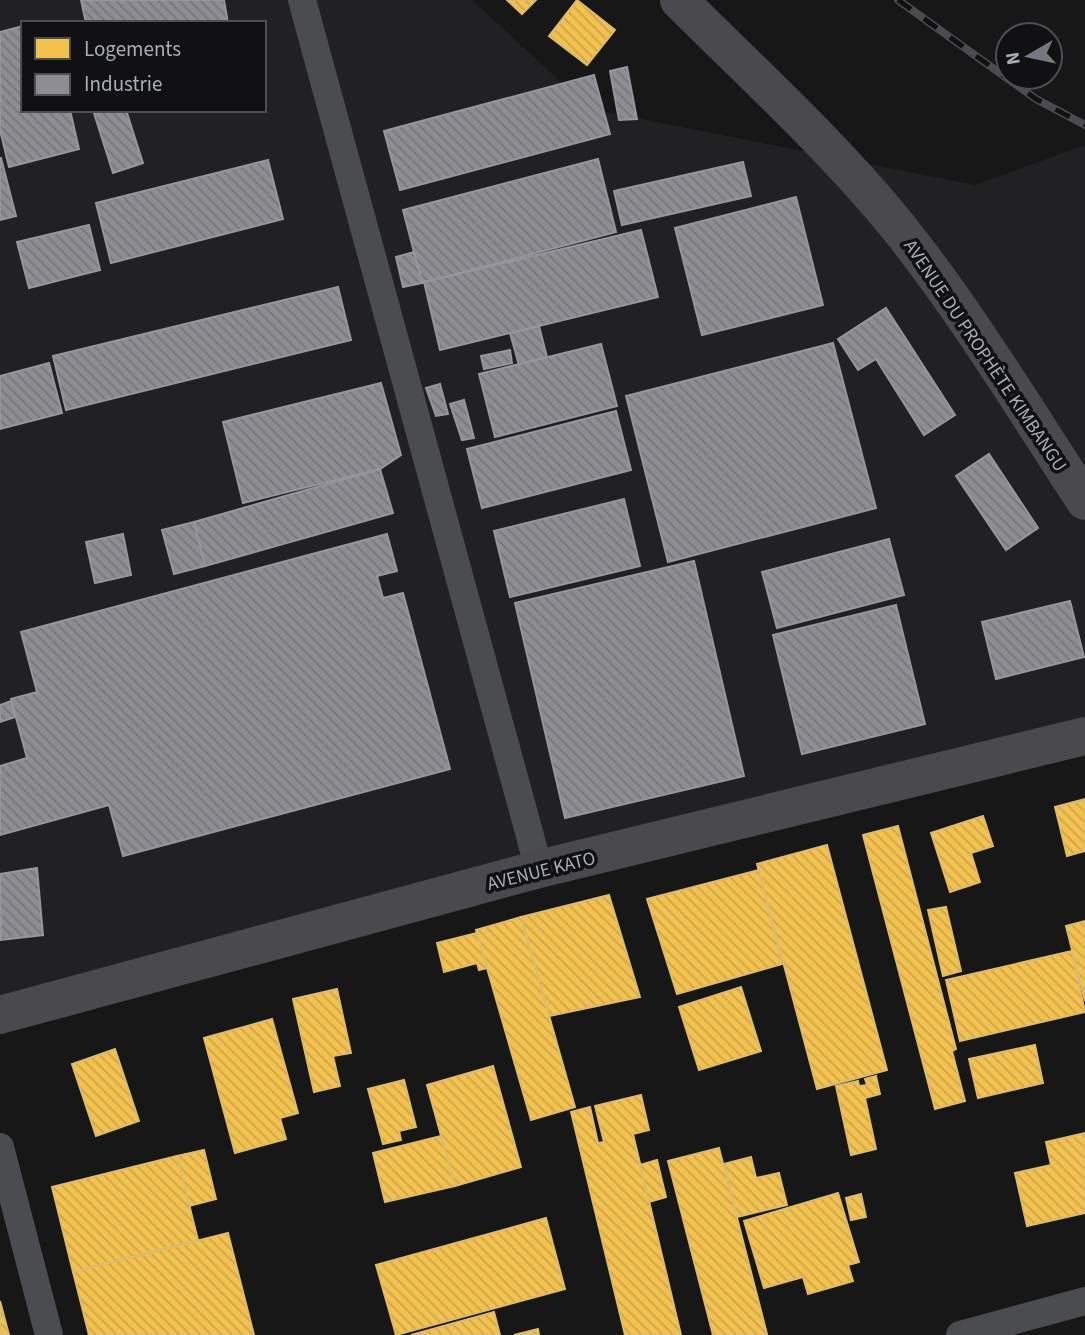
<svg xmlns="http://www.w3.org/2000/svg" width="1085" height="1335" viewBox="0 0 1085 1335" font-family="'Source Sans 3',sans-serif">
  <defs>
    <pattern id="homes-back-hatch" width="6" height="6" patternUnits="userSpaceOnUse" patternTransform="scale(1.75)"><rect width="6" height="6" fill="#f2c14e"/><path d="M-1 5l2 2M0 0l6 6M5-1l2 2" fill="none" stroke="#cca549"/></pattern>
    <pattern id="industry-back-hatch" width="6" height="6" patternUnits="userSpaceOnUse" patternTransform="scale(1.75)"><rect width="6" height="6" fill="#8d8d92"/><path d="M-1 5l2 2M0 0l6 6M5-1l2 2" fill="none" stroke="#76777b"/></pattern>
  </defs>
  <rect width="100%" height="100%" fill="#171717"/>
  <path fill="#212123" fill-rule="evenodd" d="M 0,0 L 472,0 L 590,109 L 975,185 L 1085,145 L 1085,734 L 0,1005 ZM 23,23 L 264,23 L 264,110 L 23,110 Z"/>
  <g fill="url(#homes-back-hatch)" stroke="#dcbb6e" stroke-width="2">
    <path d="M 507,0 L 536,0 L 522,14 Z"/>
    <path d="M 577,0 L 615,30 L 587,65 L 549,36 Z"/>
    <path d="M 1085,799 L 1085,851 L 1067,856 L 1055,807 Z"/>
    <path d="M 983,816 L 993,846 L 971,853 L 980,882 L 950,892 L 931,833 Z"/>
    <path d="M 898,826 L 956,1049 L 952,1051 L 965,1101 L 935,1109 L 863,835 Z"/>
    <path d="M 827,845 L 887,1070 L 817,1089 L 757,864 Z"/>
    <path d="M 759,870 L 782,964 L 677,994 L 647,899 Z"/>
    <path d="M 609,895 L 640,997 L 549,1016 L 521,917 Z"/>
    <path d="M 946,907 L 961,971 L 943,976 L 928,910 Z"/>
    <path d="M 521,917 L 575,1107 L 531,1120 L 476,930 Z"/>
    <path d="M 1085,921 L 1085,1001 L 1066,926 Z"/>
    <path d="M 477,933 L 487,968 L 479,970 L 477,963 L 444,972 L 437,943 Z"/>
    <path d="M 1072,951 L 1085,1012 L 960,1041 L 946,980 Z"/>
    <path d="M 741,987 L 761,1051 L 699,1070 L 679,1007 Z"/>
    <path d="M 337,989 L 351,1053 L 333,1056 L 340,1086 L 314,1092 L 293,999 Z"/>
    <path d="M 272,1019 L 298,1113 L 280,1118 L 286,1139 L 235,1153 L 204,1038 Z"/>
    <path d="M 1035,1045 L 1043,1083 L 978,1098 L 969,1059 Z"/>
    <path d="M 115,1049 L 139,1121 L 96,1136 L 72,1064 Z"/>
    <path d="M 493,1066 L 521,1167 L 455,1186 L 427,1085 Z"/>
    <path d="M 876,1076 L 880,1094 L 865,1098 L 876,1149 L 851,1155 L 836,1086 L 858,1081 L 859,1086 L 867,1085 L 865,1079 Z"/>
    <path d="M 404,1080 L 416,1127 L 399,1131 L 401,1140 L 383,1144 L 368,1089 Z"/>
    <path d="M 641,1095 L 649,1130 L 633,1134 L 681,1335 L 625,1335 L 571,1112 L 590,1107 L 598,1143 L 604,1142 L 595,1106 Z"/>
    <path d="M 1085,1133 L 1085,1213 L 1027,1226 L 1015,1173 L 1051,1165 L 1046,1142 Z"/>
    <path d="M 441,1136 L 455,1186 L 385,1202 L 373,1153 Z"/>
    <path d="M 719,1148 L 767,1334 L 764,1335 L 713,1335 L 668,1161 Z"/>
    <path d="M 204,1150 L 216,1199 L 189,1206 L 177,1156 Z"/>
    <path d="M 177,1156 L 198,1240 L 73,1272 L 52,1187 Z"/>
    <path d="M 751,1157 L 756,1178 L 779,1173 L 787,1205 L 737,1217 L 724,1164 Z"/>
    <path d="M 657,1160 L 666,1197 L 649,1202 L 640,1165 Z"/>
    <path d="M 838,1193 L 859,1262 L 848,1265 L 853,1281 L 808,1294 L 803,1277 L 764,1288 L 744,1221 Z"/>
    <path d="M 861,1194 L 866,1217 L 851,1220 L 846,1198 Z"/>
    <path d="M 546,1218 L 565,1289 L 396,1335 L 376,1265 Z"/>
    <path d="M 228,1233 L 254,1335 L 89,1335 L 73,1272 Z"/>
    <path d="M 0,1301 L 9,1335 L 0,1335 Z"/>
    <path d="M 494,1312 L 500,1335 L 411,1335 Z"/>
    <path d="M 538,1329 L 539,1335 L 514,1335 Z"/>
  </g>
  <g fill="url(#industry-back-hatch)" stroke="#95979d" stroke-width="2">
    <path d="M 81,0 L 224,0 L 228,23 L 86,23 Z"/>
    <path d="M 23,26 L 23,110 L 70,110 L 79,149 L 9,167 L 0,130 L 0,32 Z"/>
    <path d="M 627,67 L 637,119 L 619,120 L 610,71 Z"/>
    <path d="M 594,75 L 610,134 L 400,190 L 384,131 Z"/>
    <path d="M 93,110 L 126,110 L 143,163 L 113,173 Z"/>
    <path d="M 1,158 L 16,216 L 0,220 L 0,158 Z"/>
    <path d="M 598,159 L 616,232 L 422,283 L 403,210 Z"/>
    <path d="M 268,160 L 283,219 L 111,263 L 96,203 Z"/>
    <path d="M 743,162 L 751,196 L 622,225 L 614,191 Z"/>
    <path d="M 796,197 L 823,305 L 702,335 L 675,228 Z"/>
    <path d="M 89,225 L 100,270 L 29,288 L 17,242 Z"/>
    <path d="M 641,230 L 658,297 L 440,350 L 424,282 Z"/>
    <path d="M 414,252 L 422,283 L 403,287 L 396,257 Z"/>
    <path d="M 338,287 L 351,340 L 66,410 L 53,356 Z"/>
    <path d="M 886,308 L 955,415 L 924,435 L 876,359 L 858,370 L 838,339 Z"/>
    <path d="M 539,326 L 547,357 L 519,365 L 510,333 Z"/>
    <path d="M 833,343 L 876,508 L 668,562 L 626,396 Z"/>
    <path d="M 601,344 L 617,406 L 495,437 L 479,374 Z"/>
    <path d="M 510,350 L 512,363 L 484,369 L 481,356 Z"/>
    <path d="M 49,363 L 62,413 L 0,429 L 0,376 Z"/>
    <path d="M 381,383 L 401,455 L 380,469 L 243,503 L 223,422 Z"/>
    <path d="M 440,384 L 448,414 L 436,416 L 426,388 Z"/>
    <path d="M 464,400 L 474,438 L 462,440 L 450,404 Z"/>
    <path d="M 616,411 L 631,470 L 482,508 L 467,449 Z"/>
    <path d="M 989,454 L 1038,528 L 1006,550 L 956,476 Z"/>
    <path d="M 380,469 L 393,513 L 205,566 L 194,522 Z"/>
    <path d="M 624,499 L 640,566 L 510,597 L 494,531 Z"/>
    <path d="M 194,522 L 205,566 L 174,574 L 162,530 Z"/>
    <path d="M 123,534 L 131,575 L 95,583 L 86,542 Z"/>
    <path d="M 387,534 L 397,571 L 377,576 L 383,598 L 403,593 L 450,769 L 123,856 L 109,805 L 0,835 L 0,766 L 27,758 L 11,699 L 37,692 L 21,632 Z"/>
    <path d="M 889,539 L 904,595 L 777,628 L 762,572 Z"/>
    <path d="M 694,561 L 744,776 L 565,818 L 515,603 Z"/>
    <path d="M 1070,601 L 1084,657 L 996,679 L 982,622 Z"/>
    <path d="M 896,605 L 925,724 L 802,754 L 773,635 Z"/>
    <path d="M 11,701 L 15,717 L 0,722 L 0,705 Z"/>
    <path d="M 37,868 L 43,935 L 1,940 L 0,874 Z"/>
  </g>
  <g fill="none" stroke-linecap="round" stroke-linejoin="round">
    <g stroke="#4b4c50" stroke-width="28">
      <path d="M 302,0 L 539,869"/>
      <path d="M 0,1147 L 49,1335"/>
      <path d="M 960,1335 L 1085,1301"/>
    </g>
    <g stroke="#4a4a4e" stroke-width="38">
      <path d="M 679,0 C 755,76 836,149 903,233 C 970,318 1026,411 1085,501"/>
      <path d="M 0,1015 L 539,869 L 1085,736"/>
    </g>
    <defs>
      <path id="rail" d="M 898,0 L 1036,99 L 1085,125"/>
    </defs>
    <use href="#rail" stroke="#4b4c4f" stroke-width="8"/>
    <use href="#rail" stroke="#111113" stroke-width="5" stroke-dasharray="16" stroke-linecap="butt"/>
  </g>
  <g text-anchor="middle" stroke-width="7" stroke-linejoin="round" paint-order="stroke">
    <g font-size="19" fill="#a8adb8" stroke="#111113">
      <text transform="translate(986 355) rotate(56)" y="7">AVENUE DU PROPHÈTE KIMBANGU</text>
      <text transform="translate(541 870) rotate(-14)" y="7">AVENUE KATO</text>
    </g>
  </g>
  <rect x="21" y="21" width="245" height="91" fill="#111113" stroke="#4d4f55" stroke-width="2"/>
  <rect x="35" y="38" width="35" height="21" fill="#f2c14e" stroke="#4d4f55" stroke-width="2"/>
  <text x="84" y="56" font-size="21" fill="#a8adb8">Logements</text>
  <rect x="35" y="74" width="35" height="21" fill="#8d8d92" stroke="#4d4f55" stroke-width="2"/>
  <text x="84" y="91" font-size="21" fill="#a8adb8">Industrie</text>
  <g transform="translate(1029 56) rotate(261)"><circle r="33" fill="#111113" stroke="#4d4f55" stroke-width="2"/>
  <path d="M0-5L12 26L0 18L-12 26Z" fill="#757880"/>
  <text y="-10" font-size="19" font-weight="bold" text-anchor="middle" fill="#a8adb8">N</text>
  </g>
</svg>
